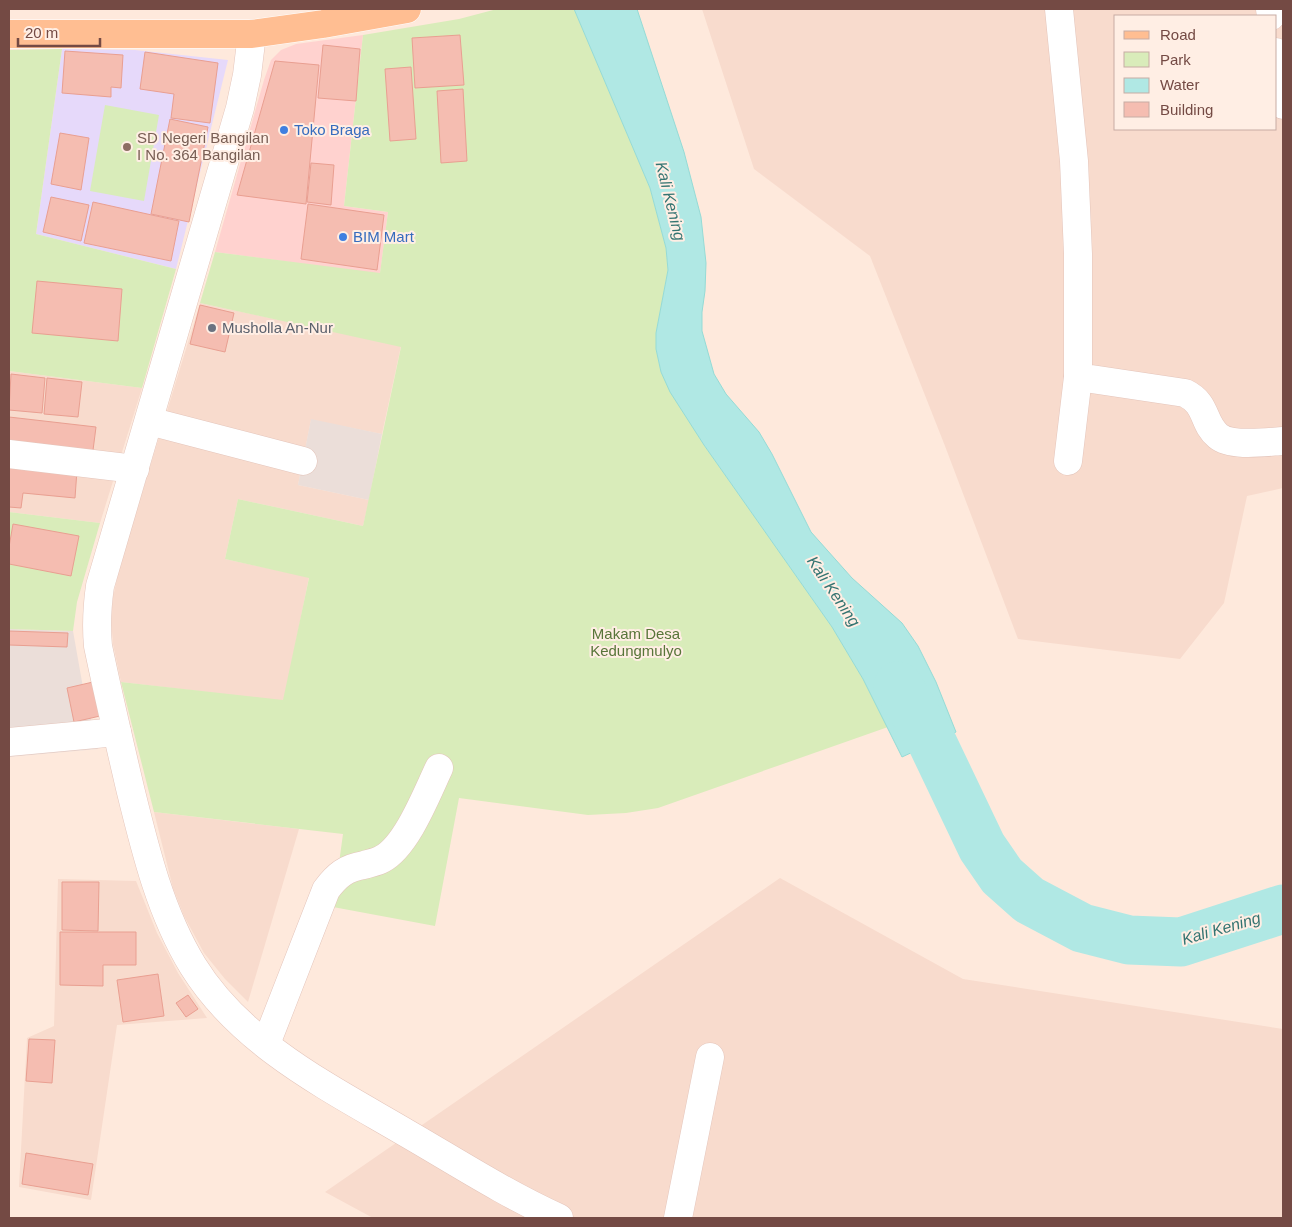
<svg xmlns="http://www.w3.org/2000/svg" width="1292" height="1227" viewBox="0 0 1292 1227" font-family="Helvetica,sans-serif">
  <rect width="100%" height="100%" fill="#fee9dc"/>
  <g fill="#f8dbcd" fill-rule="evenodd">
    <path d="M 702,9 L 1283,9 L 1283,488 L 1247,496 L 1224,603 L 1180,659 L 1018,639 L 945,446 L 870,256 L 754,169 ZM 1116,16 L 1276,16 L 1276,129 L 1116,129 Z"/>
    <path d="M 200,303 L 401,346 L 382,434 L 311,420 L 298,485 L 369,500 L 363,526 L 238,499 L 225,559 L 309,577 L 284,701 L 121,682 L 113,644 L 111,619 L 113,597 L 120,565 Z"/>
    <path d="M 9,371 L 142,388 L 100,523 L 9,512 Z"/>
    <path d="M 154,812 L 299,829 L 248,1002 L 225,979 L 204,953 L 184,916 L 173,888 Z"/>
    <path d="M 780,878 L 963,979 L 1283,1029 L 1283,1218 L 373,1218 L 325,1192 Z"/>
    <path d="M 58,879 L 136,881 L 157,933 L 178,973 L 207,1018 L 117,1025 L 91,1200 L 19,1187 L 27,1038 L 54,1026 Z"/>
  </g>
  <path fill="#ffd2cf" d="M 363,35 L 344,206 L 388,212 L 380,274 L 215,252 L 264,80 L 271,60 L 281,50 L 296,44 Z"/>
  <g fill="#ebded9">
    <path d="M 311,419 L 382,434 L 369,500 L 298,485 Z"/>
    <path d="M 9,629 L 73,631 L 82,682 L 98,749 L 9,757 Z"/>
  </g>
  <path fill="#e6d9fa" d="M 62,49 L 135,50 L 228,60 L 176,269 L 36,234 Z"/>
  <g fill="#d9ecba">
    <path d="M 497,9 L 574,9 L 650,188 L 666,248 L 668,270 L 656,333 L 656,349 L 661,372 L 671,392 L 704,445 L 832,627 L 863,679 L 888,727 L 658,808 L 626,813 L 588,815 L 459,798 L 435,926 L 333,907 L 343,834 L 154,812 L 121,682 L 283,700 L 309,578 L 225,559 L 238,499 L 363,526 L 401,347 L 200,303 L 215,252 L 380,273 L 388,212 L 344,206 L 363,35 L 459,19 Z"/>
    <path d="M 62,49 L 36,234 L 176,269 L 142,388 L 9,371 L 9,50 Z"/>
    <path d="M 105,105 L 159,115 L 144,201 L 90,191 Z"/>
    <path d="M 9,512 L 100,523 L 77,602 L 73,631 L 9,629 Z"/>
  </g>
  <path fill="#b0e8e4" stroke="#95dbd6" d="M 574,9 L 637,9 L 684,152 L 701,217 L 706,263 L 705,291 L 702,312 L 702,331 L 714,374 L 726,394 L 759,432 L 772,454 L 811,532 L 852,578 L 902,623 L 918,646 L 936,682 L 956,732 L 902,757 L 863,679 L 832,627 L 704,445 L 670,392 L 661,372 L 656,349 L 656,333 L 668,270 L 666,248 L 650,188 Z"/>
  <g fill="none" stroke-linecap="round" stroke-linejoin="round">
    <path stroke="#b0e8e4" stroke-width="49" d="M 898,686 L 930,738 L 982,847 L 1002,876 L 1029,900 L 1082,928 L 1129,940 L 1181,942 L 1283,909"/>
  </g>
  <g fill="#f5bdb1" stroke="#e99f91">
    <path d="M 460,35 L 464,85 L 415,88 L 412,38 Z"/>
    <path d="M 323,45 L 360,49 L 356,101 L 318,98 Z"/>
    <path d="M 65,51 L 123,55 L 121,88 L 111,87 L 111,97 L 62,93 Z"/>
    <path d="M 145,52 L 218,63 L 210,123 L 171,118 L 174,94 L 140,89 Z"/>
    <path d="M 275,61 L 319,65 L 306,204 L 237,195 Z"/>
    <path d="M 411,67 L 416,139 L 390,141 L 385,69 Z"/>
    <path d="M 463,89 L 467,161 L 441,163 L 437,91 Z"/>
    <path d="M 170,119 L 208,127 L 189,222 L 151,214 Z"/>
    <path d="M 60,133 L 89,138 L 81,190 L 51,184 Z"/>
    <path d="M 311,163 L 334,165 L 331,205 L 307,202 Z"/>
    <path d="M 51,197 L 89,205 L 81,241 L 43,232 Z"/>
    <path d="M 93,202 L 179,221 L 171,261 L 84,243 Z"/>
    <path d="M 308,204 L 384,215 L 377,270 L 301,259 Z"/>
    <path d="M 37,281 L 122,289 L 118,341 L 32,333 Z"/>
    <path d="M 200,305 L 234,313 L 225,352 L 190,344 Z"/>
    <path d="M 11,374 L 45,378 L 42,413 L 9,410 Z"/>
    <path d="M 47,378 L 82,382 L 78,417 L 44,414 Z"/>
    <path d="M 9,417 L 96,427 L 92,458 L 9,448 Z"/>
    <path d="M 9,463 L 77,470 L 75,498 L 23,493 L 21,508 L 9,507 Z"/>
    <path d="M 13,524 L 79,536 L 71,576 L 9,564 L 9,547 Z"/>
    <path d="M 9,631 L 68,633 L 67,647 L 9,645 Z"/>
    <path d="M 93,682 L 100,716 L 74,722 L 67,688 Z"/>
    <path d="M 62,882 L 99,882 L 98,931 L 62,930 Z"/>
    <path d="M 60,932 L 136,932 L 136,965 L 103,965 L 103,986 L 60,985 Z"/>
    <path d="M 158,974 L 164,1016 L 123,1022 L 117,980 Z"/>
    <path d="M 188,995 L 198,1009 L 186,1017 L 176,1003 Z"/>
    <path d="M 29,1039 L 55,1040 L 52,1083 L 26,1081 Z"/>
    <path d="M 26,1153 L 93,1164 L 88,1195 L 22,1184 Z"/>
  </g>
  <g fill="none" stroke-linecap="round" stroke-linejoin="round">
    <defs>
      <g id="minor">
        <path d="M 1059,9 L 1074,161 L 1078,254 L 1078,377 L 1185,393 C 1208,404 1202,423 1218,436 C 1231,447 1266,442 1283,441"/>
        <path d="M 1270,9 L 1271,16"/>
        <path d="M 252,34 L 247,75 L 240,108 L 100,586 C 97,607 96,625 98,646 C 108,694 119,741 130,788 C 145,849 160,912 193,966 C 242,1045 330,1088 408,1134 C 458,1163 506,1194 559,1218"/>
        <path d="M 1276,52 L 1283,105"/>
        <path d="M 149,421 L 303,461"/>
        <path d="M 9,454 L 135,469"/>
        <path d="M 1068,461 L 1078,377"/>
        <path d="M 9,742 L 117,732"/>
        <path d="M 266,1044 L 326,890 C 337,875 346,868 364,865 C 370,863 377,862 382,859 C 407,846 427,793 439,768"/>
        <path d="M 678,1218 L 710,1057"/>
      </g>
      <path id="major" d="M 9,34 L 252,34 L 323,24 L 407,9"/>
    </defs>
    <use href="#minor" stroke="#e4c5bb" stroke-width="29"/>
    <use href="#major" stroke="#fff" stroke-width="29"/>
    <use href="#minor" stroke="#fff" stroke-width="28"/>
    <use href="#major" stroke="#ffbe92" stroke-width="28"/>
  </g>
  <g fill="#3f7fe0" stroke="#ffeee4" stroke-width="2">
    <circle cx="284" cy="130" r="5"/>
    <circle cx="343" cy="237" r="5"/>
  </g>
  <circle fill="#8d6e63" stroke="#ffeee4" stroke-width="2" cx="127" cy="147" r="5"/>
  <circle fill="#6b7280" stroke="#ffeee4" stroke-width="2" cx="212" cy="328" r="5"/>
  <g text-anchor="middle" stroke-width="4" stroke-linejoin="round" paint-order="stroke">
    <g font-size="15" fill="#366cbe" stroke="#ffeee4" text-anchor="start">
      <text x="294" y="135">Toko Braga</text>
      <text x="353" y="242">BIM Mart</text>
    </g>
    <g font-size="15" fill="#785e54" stroke="#ffeee4" text-anchor="start">
      <text x="137" y="143">SD Negeri Bangilan<tspan x="137" dy="17">I No. 364 Bangilan</tspan></text>
    </g>
    <g font-size="15" fill="#5b616d" stroke="#ffeee4" text-anchor="start">
      <text x="222" y="333">Musholla An-Nur</text>
    </g>
    <g font-size="15" fill="#587539" stroke="#ffeee4">
      <text x="636" y="639">Makam Desa<tspan x="636" dy="17">Kedungmulyo</tspan></text>
    </g>
    <g font-size="16" font-style="italic" fill="#347471" stroke="#ffeee4">
      <text transform="translate(671 201) rotate(76)" y="6">Kali Kening</text>
      <text transform="translate(834 591) rotate(56)" y="6">Kali Kening</text>
      <text transform="translate(1221 928) rotate(-16)" y="6">Kali Kening</text>
    </g>
  </g>
  <rect width="1292" height="1227" fill="none" stroke="#744a44" stroke-width="20"/>
  <rect x="1114" y="15" width="162" height="115" fill="#ffeee4" stroke="#c7aca4"/>
  <rect x="1124" y="31" width="25" height="8" fill="#ffbe92" stroke="#c7aca4"/>
  <text x="1160" y="40" font-size="15" fill="#744a44">Road</text>
  <rect x="1124" y="52" width="25" height="15" fill="#d9ecba" stroke="#c7aca4"/>
  <text x="1160" y="65" font-size="15" fill="#744a44">Park</text>
  <rect x="1124" y="78" width="25" height="15" fill="#b0e8e4" stroke="#c7aca4"/>
  <text x="1160" y="90" font-size="15" fill="#744a44">Water</text>
  <rect x="1124" y="102" width="25" height="15" fill="#f5bdb1" stroke="#c7aca4"/>
  <text x="1160" y="115" font-size="15" fill="#744a44">Building</text>
  <path d="M18 38v8h82v-8" fill="none" stroke="#744a44" stroke-width="2.5"/>
  <text x="25" y="38" font-size="15" fill="#744a44" stroke="#ffeee4" stroke-width="4" paint-order="stroke">20 m</text>
</svg>
